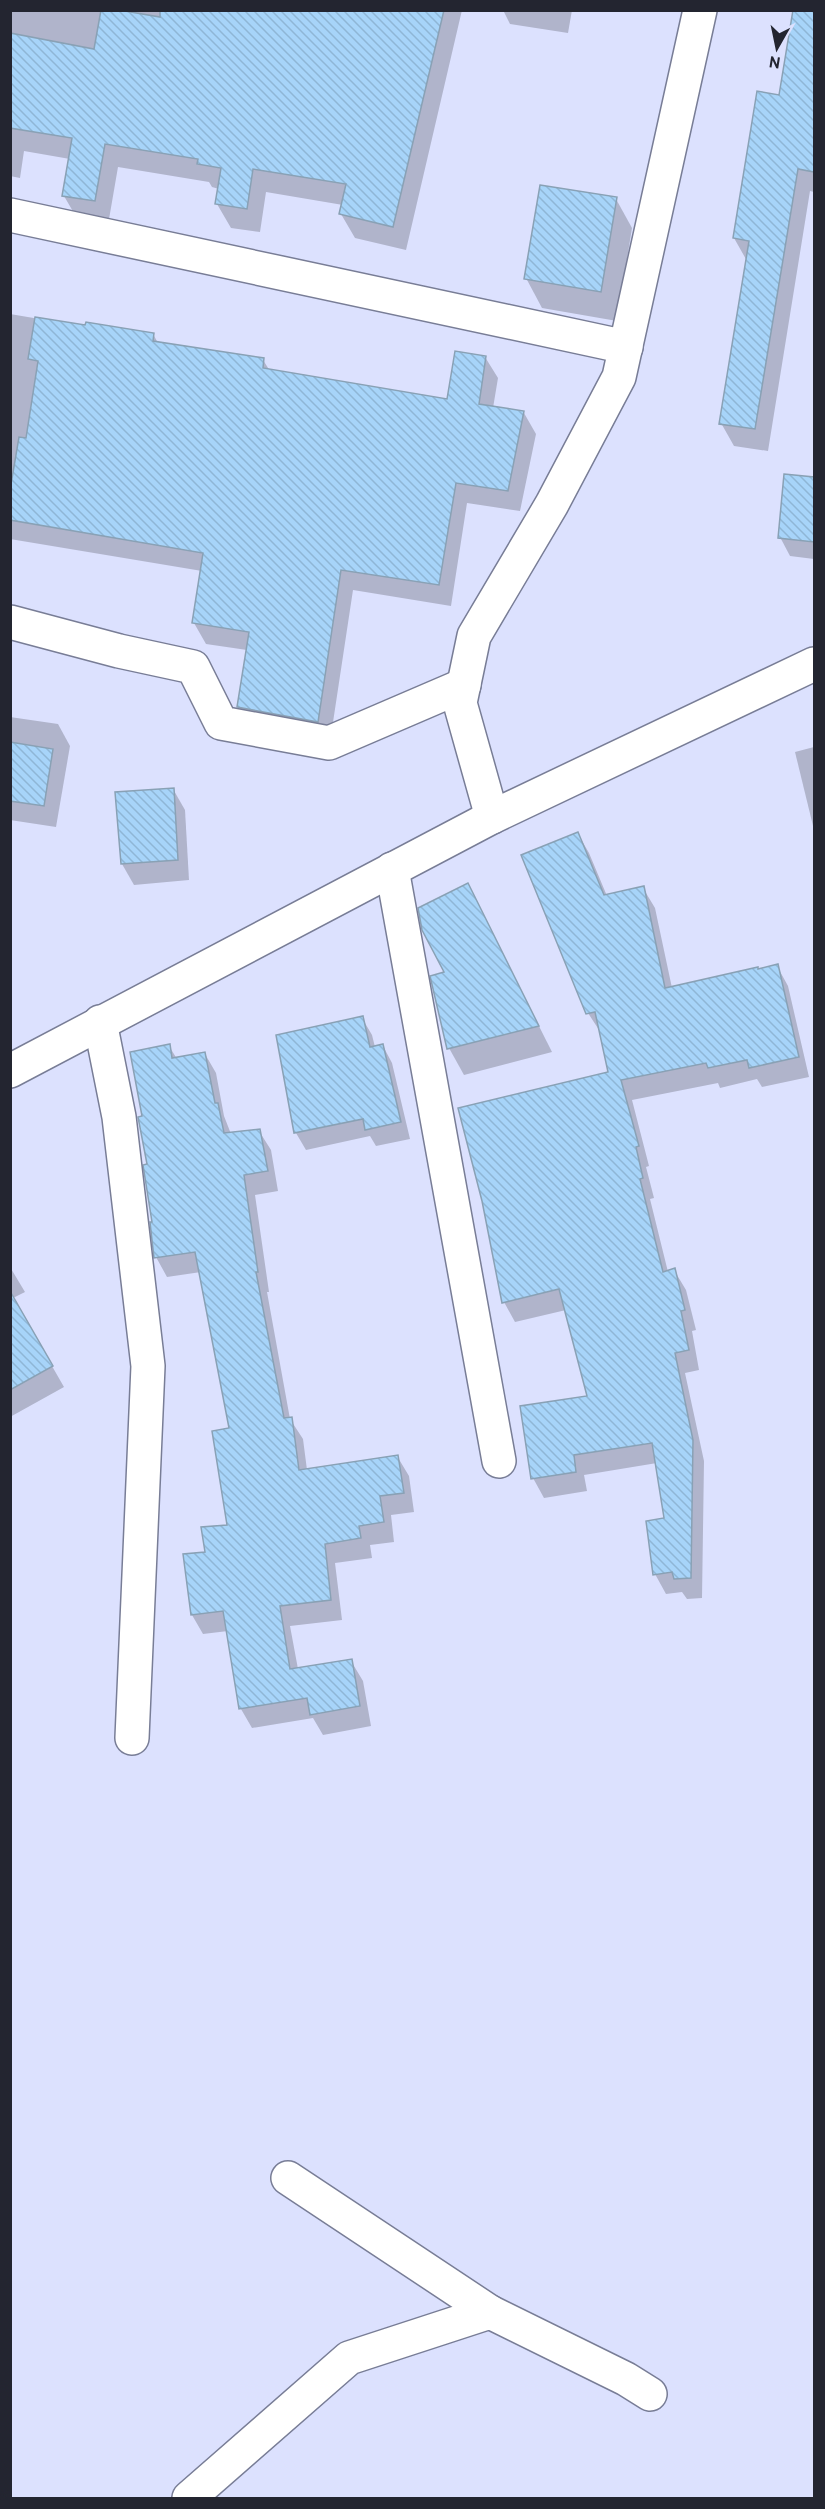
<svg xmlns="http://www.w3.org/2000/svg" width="825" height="2509" viewBox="0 0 825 2509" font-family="Overpass,sans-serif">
  <defs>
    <pattern id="building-back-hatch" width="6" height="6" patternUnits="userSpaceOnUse" patternTransform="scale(1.5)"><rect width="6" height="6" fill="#a7d4f9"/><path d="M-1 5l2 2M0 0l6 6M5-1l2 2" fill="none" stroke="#8fb6d6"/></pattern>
  </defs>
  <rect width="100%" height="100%" fill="#dce1fe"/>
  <g fill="#0003">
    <path d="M 10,10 L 462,10 L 406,250 L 355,238 L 341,214 L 343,205 L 266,192 L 260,232 L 231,228 L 217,204 L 219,189 L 212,187 L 209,182 L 118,167 L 108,225 L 78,220 L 64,196 L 70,159 L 24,151 L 20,178 L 10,176 Z"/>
    <path d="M 503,10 L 572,10 L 568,33 L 510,24 Z"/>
    <path d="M 798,10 L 814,10 L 814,192 L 810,191 L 768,451 L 734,446 L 721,423 L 747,261 L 734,238 L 781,97 Z"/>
    <path d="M 616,199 L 632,228 L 617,321 L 542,308 L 526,278 Z"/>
    <path d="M 10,314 L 87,327 L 153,334 L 158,343 L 263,360 L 270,371 L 449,400 L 485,357 L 498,378 L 493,408 L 524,413 L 536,434 L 520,511 L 467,503 L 451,606 L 353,590 L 330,742 L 251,728 L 239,707 L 247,650 L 206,644 L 194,623 L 202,571 L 10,539 Z"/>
    <path d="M 786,476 L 814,478 L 814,559 L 790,556 L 780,537 Z"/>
    <path d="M 10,717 L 58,724 L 70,746 L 56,827 L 10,820 Z"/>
    <path d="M 814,747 L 814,830 L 795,752 Z"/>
    <path d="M 173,789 L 185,810 L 189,880 L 134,885 L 122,864 L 117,793 Z"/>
    <path d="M 578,834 L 589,853 L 607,896 L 643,888 L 655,908 L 672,988 L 777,966 L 788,986 L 809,1077 L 762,1087 L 757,1079 L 720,1088 L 718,1083 L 632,1100 L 649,1166 L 646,1167 L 654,1198 L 650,1199 L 668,1272 L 674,1270 L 686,1290 L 696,1330 L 692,1331 L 699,1370 L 685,1373 L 704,1461 L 702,1598 L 687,1599 L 682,1592 L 666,1594 L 655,1574 L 666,1519 L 657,1463 L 584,1475 L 587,1491 L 544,1498 L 533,1478 L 589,1397 L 566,1310 L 515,1322 L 504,1302 L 609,1074 L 601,1033 L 588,1013 Z"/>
    <path d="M 468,885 L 552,1052 L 464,1075 L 449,1048 L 446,973 Z"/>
    <path d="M 362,1018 L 372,1035 L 375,1047 L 383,1046 L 392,1063 L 410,1139 L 376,1146 L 370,1136 L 306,1150 L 296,1133 L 278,1036 Z"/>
    <path d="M 169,1046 L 177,1059 L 205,1054 L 216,1073 L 224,1116 L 231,1134 L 259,1131 L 271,1150 L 278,1191 L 255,1195 L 269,1292 L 267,1292 L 290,1419 L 303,1439 L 307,1470 L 397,1456 L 409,1476 L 414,1512 L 391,1515 L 394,1542 L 370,1545 L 372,1558 L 335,1563 L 342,1620 L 290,1626 L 298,1669 L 351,1661 L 363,1681 L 371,1726 L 323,1735 L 313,1718 L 252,1728 L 241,1709 L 228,1631 L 203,1634 L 192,1615 L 206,1553 L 229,1526 L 231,1430 L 201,1272 L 167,1277 L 156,1257 L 144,1117 Z"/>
    <path d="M 10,1267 L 25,1292 L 13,1298 L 64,1387 L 10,1417 Z"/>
  </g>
  <g fill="url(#building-back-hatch)" stroke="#89a1b5" stroke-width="1.5">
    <path d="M 101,10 L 119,10 L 160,17 L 160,10 L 444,10 L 393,227 L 339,214 L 346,184 L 253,169 L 247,209 L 215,204 L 221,168 L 197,164 L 198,159 L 105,144 L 95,201 L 62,196 L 72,138 L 10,128 L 10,33 L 94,49 Z"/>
    <path d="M 793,10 L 814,10 L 814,172 L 798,169 L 755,429 L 719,424 L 749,241 L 733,238 L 757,91 L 779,95 Z"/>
    <path d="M 540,185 L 617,197 L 601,292 L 524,279 Z"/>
    <path d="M 35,317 L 85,325 L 86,322 L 154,333 L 153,341 L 264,358 L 263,368 L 447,399 L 455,351 L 486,356 L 479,404 L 524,411 L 508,491 L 456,483 L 439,585 L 341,570 L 318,722 L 237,707 L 249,632 L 192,623 L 203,553 L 10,520 L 10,490 L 19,437 L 26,438 L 38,361 L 28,359 Z"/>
    <path d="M 784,474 L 814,477 L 814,542 L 778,538 Z"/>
    <path d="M 10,742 L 53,749 L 44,806 L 10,801 Z"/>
    <path d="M 174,788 L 178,860 L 121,864 L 115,792 Z"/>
    <path d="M 578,832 L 604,895 L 644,886 L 665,988 L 758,967 L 758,969 L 778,964 L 799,1057 L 749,1068 L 747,1060 L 708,1068 L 706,1063 L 621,1080 L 639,1146 L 636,1147 L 643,1178 L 640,1179 L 663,1272 L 675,1268 L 685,1310 L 681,1311 L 689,1350 L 675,1353 L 693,1440 L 691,1578 L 674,1579 L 672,1572 L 653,1575 L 646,1521 L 664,1518 L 652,1443 L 574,1455 L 576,1472 L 531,1479 L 520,1406 L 587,1396 L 559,1289 L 502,1303 L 482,1201 L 458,1108 L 608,1072 L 595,1012 L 586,1014 L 521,855 Z"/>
    <path d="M 468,883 L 539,1026 L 447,1049 L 430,976 L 444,972 L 422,930 L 418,908 Z"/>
    <path d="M 363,1016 L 370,1047 L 383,1044 L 401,1122 L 365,1130 L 363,1119 L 294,1133 L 276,1035 Z"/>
    <path d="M 170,1044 L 172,1058 L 205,1052 L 215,1103 L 218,1103 L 224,1133 L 260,1129 L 268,1171 L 244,1175 L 258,1272 L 256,1272 L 284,1418 L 292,1417 L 299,1470 L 398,1455 L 404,1493 L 380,1496 L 384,1522 L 359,1526 L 361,1538 L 325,1544 L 331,1600 L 280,1606 L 290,1669 L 352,1659 L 360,1706 L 310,1715 L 307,1698 L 239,1709 L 223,1611 L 191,1615 L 183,1554 L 205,1552 L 201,1527 L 227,1525 L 212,1431 L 229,1428 L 195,1252 L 154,1258 L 150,1222 L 152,1222 L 143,1165 L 147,1164 L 138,1117 L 142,1116 L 130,1052 Z"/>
    <path d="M 10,1291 L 53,1366 L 10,1390 Z"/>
  </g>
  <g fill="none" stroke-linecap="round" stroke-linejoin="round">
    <defs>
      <g id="street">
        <path d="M 10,215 L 626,347"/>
        <path d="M 10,622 L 119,651 L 193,667 L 221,723 L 329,743 L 464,685"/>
        <path d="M 492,817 L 460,703 L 474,636 L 552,504 L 619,377 L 700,10"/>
        <path d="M 392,869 L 499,1461"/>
        <path d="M 100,1022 L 119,1117 L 148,1366 L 132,1738"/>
        <path d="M 10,1071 L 492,817 L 814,664"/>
        <path d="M 288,2178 L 490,2312"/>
        <path d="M 189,2498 L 349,2358 L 490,2312 L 626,2379 L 650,2394"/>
      </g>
    </defs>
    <use href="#street" stroke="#787d96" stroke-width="36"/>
    <use href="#street" stroke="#fff" stroke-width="33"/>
  </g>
  <rect width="825" height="2509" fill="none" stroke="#232530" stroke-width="24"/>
  <g transform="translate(777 48) rotate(189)" stroke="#dce1fe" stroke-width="4.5" paint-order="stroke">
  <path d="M0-4.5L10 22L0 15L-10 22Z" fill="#232530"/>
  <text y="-9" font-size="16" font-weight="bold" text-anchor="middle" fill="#232530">N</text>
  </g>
</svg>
